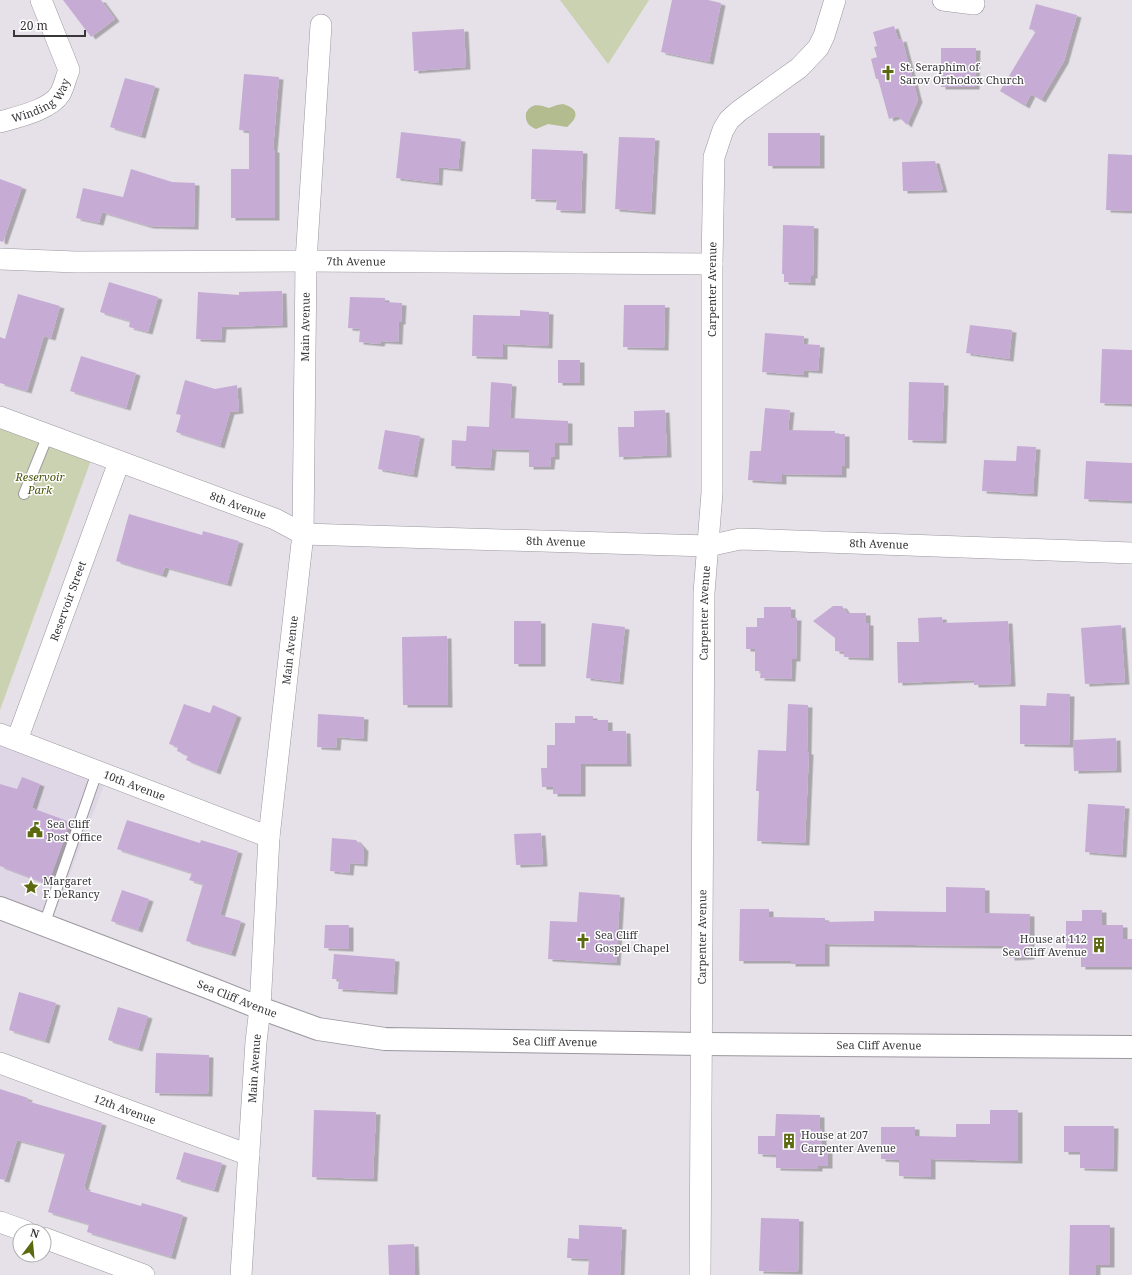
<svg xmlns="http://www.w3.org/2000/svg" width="1132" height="1275" viewBox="0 0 1132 1275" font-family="'Noto Serif',serif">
  <defs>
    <filter id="shadow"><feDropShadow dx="4.5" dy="2.5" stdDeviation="0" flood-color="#0004"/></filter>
  </defs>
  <rect width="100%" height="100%" fill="#e6e1e9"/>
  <path fill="#e0d7e6" d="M 0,740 L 106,780 L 48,931 L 0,912 Z"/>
  <g fill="#cad2b1">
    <path d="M 560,0 L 649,0 L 608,64 Z"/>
    <path d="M 0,427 L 91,460 L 0,710 Z"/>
  </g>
  <path fill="#b2bc8e" d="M 563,104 C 579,109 579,117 567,127 L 548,124 L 536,129 C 528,126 525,121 526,113 C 532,102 539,105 549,108 L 557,105 Z"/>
  <g fill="#c6acd5" filter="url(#shadow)">
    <path d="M 63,0 L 101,0 L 115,19 L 91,37 Z"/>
    <path d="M 672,0 L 708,0 L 721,3 L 709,62 L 661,52 Z"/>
    <path d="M 1036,4 L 1077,15 L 1064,61 L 1041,100 L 1031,94 L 1025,106 L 1000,91 L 1036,31 L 1029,29 Z"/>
    <path d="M 894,26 L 898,40 L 902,39 L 918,100 L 907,125 L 898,116 L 889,119 L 878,79 L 876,79 L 871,59 L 877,57 L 874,47 L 877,46 L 873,32 Z"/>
    <path d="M 464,29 L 466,67 L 414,71 L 412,32 Z"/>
    <path d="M 941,48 L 976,48 L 975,87 L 941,87 Z"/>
    <path d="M 244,74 L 279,77 L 273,150 L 275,150 L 275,218 L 231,218 L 231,169 L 249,169 L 249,131 L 239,130 Z"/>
    <path d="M 125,78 L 155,86 L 141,136 L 110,127 Z"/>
    <path d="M 401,132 L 461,139 L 458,169 L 439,167 L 438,183 L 396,178 Z"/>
    <rect x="768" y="133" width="52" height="33"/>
    <path d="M 619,137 L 655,138 L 651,212 L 615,209 Z"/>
    <path d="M 532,149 L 583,151 L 581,211 L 556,210 L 557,200 L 531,199 Z"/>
    <path d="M 1108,154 L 1132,155 L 1132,211 L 1106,210 Z"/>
    <path d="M 935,161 L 943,190 L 903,191 L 902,162 Z"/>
    <path d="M 131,169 L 172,182 L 195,183 L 194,227 L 149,226 L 102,212 L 99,223 L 76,218 L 83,188 L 123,197 Z"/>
    <path d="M 0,179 L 22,187 L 3,242 L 0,241 Z"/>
    <path d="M 783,225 L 814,226 L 813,276 L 811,276 L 811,283 L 784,282 L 784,274 L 782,274 Z"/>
    <path d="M 109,282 L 158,297 L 148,332 L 129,327 L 130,321 L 100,312 Z"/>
    <path d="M 282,291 L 283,325 L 222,327 L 221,340 L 196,339 L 198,292 L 239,295 L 239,292 Z"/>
    <path d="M 18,294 L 60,306 L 51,338 L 44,336 L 27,391 L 0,383 L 0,337 L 5,339 Z"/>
    <path d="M 350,297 L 385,298 L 385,302 L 402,303 L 401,322 L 399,322 L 398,342 L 381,341 L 380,344 L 359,342 L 360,329 L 348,328 Z"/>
    <path d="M 624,305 L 665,305 L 664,348 L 623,347 Z"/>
    <path d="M 520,310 L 549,312 L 548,346 L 503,344 L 503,357 L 472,356 L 473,315 L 520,316 Z"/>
    <path d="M 970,325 L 1012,330 L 1009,359 L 966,353 Z"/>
    <path d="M 765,333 L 804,336 L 803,344 L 820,345 L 818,371 L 804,370 L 804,375 L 762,372 Z"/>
    <path d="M 1102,349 L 1132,350 L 1132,404 L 1100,403 Z"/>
    <path d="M 81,356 L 136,373 L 126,408 L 70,391 Z"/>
    <rect x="558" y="360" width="22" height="23"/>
    <path d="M 185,380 L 215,389 L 237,385 L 239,411 L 230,412 L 220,446 L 176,432 L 181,415 L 176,414 Z"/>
    <path d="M 491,382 L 512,384 L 510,418 L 568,421 L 568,443 L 555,443 L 555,457 L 551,457 L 550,467 L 529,467 L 529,450 L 492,449 L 490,468 L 451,466 L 452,440 L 466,441 L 467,426 L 489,427 Z"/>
    <path d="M 909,382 L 944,383 L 942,441 L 908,440 Z"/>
    <path d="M 765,408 L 790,410 L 788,430 L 835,431 L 835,434 L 845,434 L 845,466 L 842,466 L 842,475 L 782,474 L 782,482 L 748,480 L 750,451 L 761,451 Z"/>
    <path d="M 665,410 L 667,455 L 619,457 L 618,427 L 634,427 L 634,411 Z"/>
    <path d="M 385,430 L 420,436 L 413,475 L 378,469 Z"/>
    <path d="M 1017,446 L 1036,447 L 1033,494 L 982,491 L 984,460 L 1016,461 Z"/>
    <path d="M 1086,461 L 1132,463 L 1132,501 L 1084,499 Z"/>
    <path d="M 129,514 L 202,535 L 203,531 L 239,541 L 227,584 L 165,567 L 162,575 L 116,561 Z"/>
    <path d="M 833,606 L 842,606 L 847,613 L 866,613 L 866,623 L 869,623 L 869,658 L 844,657 L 844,652 L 835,651 L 835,638 L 813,621 Z"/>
    <path d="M 764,607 L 791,607 L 791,618 L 797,618 L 796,659 L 792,659 L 791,679 L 760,678 L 761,671 L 755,671 L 755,649 L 746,649 L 746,627 L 757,627 L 757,618 L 764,618 Z"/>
    <path d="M 942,617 L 943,623 L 1008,621 L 1011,684 L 974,685 L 974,680 L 898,683 L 897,642 L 919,642 L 918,618 Z"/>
    <rect x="514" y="621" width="27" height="43"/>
    <path d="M 592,623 L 625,627 L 619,682 L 586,678 Z"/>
    <path d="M 1121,625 L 1125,682 L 1085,684 L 1081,628 Z"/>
    <path d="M 447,636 L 448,705 L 403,705 L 402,637 Z"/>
    <path d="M 1047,693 L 1070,694 L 1069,745 L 1020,744 L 1020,705 L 1046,706 Z"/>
    <path d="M 184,704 L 210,713 L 213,705 L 237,715 L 216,772 L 186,760 L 188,756 L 177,751 L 178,747 L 169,744 Z"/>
    <path d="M 788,704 L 808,705 L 807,752 L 809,752 L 805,843 L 757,841 L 759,791 L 756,791 L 758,750 L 786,751 Z"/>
    <path d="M 318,714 L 364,717 L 363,739 L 337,737 L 336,748 L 317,747 Z"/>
    <path d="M 575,716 L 593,716 L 593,720 L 608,720 L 608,731 L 626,731 L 627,764 L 581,764 L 581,794 L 553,794 L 553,787 L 542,787 L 541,768 L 547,768 L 547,745 L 555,745 L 555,723 L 575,723 Z"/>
    <path d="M 1116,738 L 1117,770 L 1074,771 L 1073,740 Z"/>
    <path d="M 22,777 L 40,784 L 32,808 L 70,822 L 48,884 L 0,866 L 0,784 L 17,789 Z"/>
    <path d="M 1088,804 L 1125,806 L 1122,855 L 1085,852 Z"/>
    <path d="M 127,820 L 200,843 L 201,840 L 238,851 L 220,915 L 241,921 L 231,954 L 186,941 L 203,884 L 189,880 L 192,873 L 117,849 Z"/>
    <path d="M 541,833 L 543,864 L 516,865 L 514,834 Z"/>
    <path d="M 332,838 L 356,840 L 364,849 L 363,864 L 350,863 L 349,873 L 330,871 Z"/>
    <path d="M 946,887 L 985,888 L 985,913 L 1030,914 L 1030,957 L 1010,958 L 1010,953 L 1003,953 L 1003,946 L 825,944 L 825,964 L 791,964 L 791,961 L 739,961 L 740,909 L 769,909 L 769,917 L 825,918 L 825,922 L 874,921 L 874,911 L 946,912 Z"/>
    <path d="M 122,890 L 149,899 L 138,930 L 111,921 Z"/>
    <path d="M 579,892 L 620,895 L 616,963 L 548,959 L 550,921 L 577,922 Z"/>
    <path d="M 1082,910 L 1102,910 L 1102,925 L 1123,925 L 1123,939 L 1132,939 L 1132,967 L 1081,967 L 1081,955 L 1068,955 L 1069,950 L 1066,950 L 1066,921 L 1082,921 Z"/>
    <path d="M 325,925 L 349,925 L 349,949 L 324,948 Z"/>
    <path d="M 334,954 L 395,959 L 393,992 L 338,989 L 339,979 L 332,979 Z"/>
    <path d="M 19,992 L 56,1003 L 45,1041 L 9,1030 Z"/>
    <path d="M 118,1007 L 148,1016 L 138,1049 L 108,1040 Z"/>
    <path d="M 156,1053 L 209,1055 L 208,1094 L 155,1093 Z"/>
    <path d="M 0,1089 L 28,1098 L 27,1101 L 102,1123 L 84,1187 L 86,1187 L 85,1190 L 141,1206 L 142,1203 L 183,1215 L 171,1257 L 87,1232 L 89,1224 L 48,1212 L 65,1153 L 17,1140 L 5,1180 L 0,1179 Z"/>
    <path d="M 314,1110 L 376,1112 L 373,1179 L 312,1177 Z"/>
    <path d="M 990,1110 L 1018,1110 L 1018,1161 L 931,1159 L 931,1177 L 899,1176 L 899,1160 L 881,1159 L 881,1127 L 915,1127 L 915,1136 L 956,1137 L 956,1124 L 990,1124 Z"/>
    <path d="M 776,1114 L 820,1115 L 820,1129 L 822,1129 L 822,1146 L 828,1146 L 828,1166 L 818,1166 L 818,1169 L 776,1168 L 776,1155 L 758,1154 L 758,1136 L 775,1136 Z"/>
    <path d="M 1064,1126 L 1114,1126 L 1113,1169 L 1080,1168 L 1080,1152 L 1064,1152 Z"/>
    <path d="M 184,1152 L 222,1163 L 214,1190 L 176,1179 Z"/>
    <path d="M 761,1218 L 799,1219 L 798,1272 L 759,1271 Z"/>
    <path d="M 579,1225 L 622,1227 L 620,1275 L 588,1275 L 589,1259 L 567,1258 L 568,1238 L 579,1239 Z"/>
    <path d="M 1070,1225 L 1110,1225 L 1110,1265 L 1096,1265 L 1096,1275 L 1069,1275 Z"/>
    <path d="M 414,1244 L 415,1275 L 389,1275 L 388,1245 Z"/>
  </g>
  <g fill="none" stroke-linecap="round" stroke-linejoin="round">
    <defs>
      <g id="service">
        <path d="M 24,494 L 48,435"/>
        <path d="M 44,925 L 97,772"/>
      </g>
      <g id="minor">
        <path d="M 943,0 L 974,4"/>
        <path id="s1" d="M 0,122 C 17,117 50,110 60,94 C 64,87 66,77 69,70 L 41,0"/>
        <path id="s2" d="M 0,259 L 76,262 L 306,261 L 712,264"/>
        <path id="s3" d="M 0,417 L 275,519 L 303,534 L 708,546 L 740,539 L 1132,553"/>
        <path id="s4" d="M 0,734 L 269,837"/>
        <path id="s5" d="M 17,740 L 119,462"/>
        <path id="s6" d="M 0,1063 L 249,1155"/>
        <path d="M 0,1222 L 25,1231"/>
        <path d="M 44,1238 L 144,1275"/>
        <path id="s7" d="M 241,1275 L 256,1042 L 260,1008 L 269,837 L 303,534 L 306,261 L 321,25"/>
        <path id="s8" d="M 700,1275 L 704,593 L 712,493 L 712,264 L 714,157 L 723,130 L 729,120 L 739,111 L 799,68 L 818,48 L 824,36 L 835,0"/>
      </g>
      <g id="tertiary">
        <path id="s9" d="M 0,908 L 210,988 L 260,1008 L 318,1029 L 385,1039 L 702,1044 L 1132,1047"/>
      </g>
    </defs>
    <use href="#service" stroke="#9b979e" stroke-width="12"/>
    <use href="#minor" stroke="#9b979e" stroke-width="22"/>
    <use href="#tertiary" stroke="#9b979e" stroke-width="24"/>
    <use href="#service" stroke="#fff" stroke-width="10"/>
    <use href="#minor" stroke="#fff" stroke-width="21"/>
    <use href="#tertiary" stroke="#fff" stroke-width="22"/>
  </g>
  <defs>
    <symbol id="church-bare" viewBox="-9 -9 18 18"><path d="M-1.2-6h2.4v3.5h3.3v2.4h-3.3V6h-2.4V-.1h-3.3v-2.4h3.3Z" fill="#5c690f" stroke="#fff" stroke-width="2.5" paint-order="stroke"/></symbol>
    <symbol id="civic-bare" viewBox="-9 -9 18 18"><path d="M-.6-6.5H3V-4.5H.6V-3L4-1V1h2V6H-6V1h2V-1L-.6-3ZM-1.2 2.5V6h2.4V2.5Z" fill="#5c690f" stroke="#fff" stroke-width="2.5" paint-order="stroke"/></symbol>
    <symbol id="sight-bare" viewBox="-9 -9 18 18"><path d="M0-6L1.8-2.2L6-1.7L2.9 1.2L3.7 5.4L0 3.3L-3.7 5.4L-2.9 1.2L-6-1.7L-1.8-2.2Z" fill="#5c690f" stroke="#fff" stroke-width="2.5" paint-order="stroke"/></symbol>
    <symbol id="building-bare" viewBox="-9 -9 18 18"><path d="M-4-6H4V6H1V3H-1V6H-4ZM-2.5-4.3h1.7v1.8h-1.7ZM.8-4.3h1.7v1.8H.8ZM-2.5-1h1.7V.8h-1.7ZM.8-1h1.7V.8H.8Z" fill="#5c690f" stroke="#fff" stroke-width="2.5" paint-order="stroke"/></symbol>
  </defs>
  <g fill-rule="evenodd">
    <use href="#church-bare" x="877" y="62" width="22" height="22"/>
    <use href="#civic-bare" x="24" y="819" width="22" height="22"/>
    <use href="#sight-bare" x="20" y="876" width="22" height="22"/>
    <use href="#church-bare" x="572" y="930" width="22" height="22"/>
    <use href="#building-bare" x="1088" y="934" width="22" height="22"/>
    <use href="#building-bare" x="778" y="1130" width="22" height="22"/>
  </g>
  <g text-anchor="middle" stroke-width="3" stroke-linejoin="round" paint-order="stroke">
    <g font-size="11" fill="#383639" stroke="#fff" text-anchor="start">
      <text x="900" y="71">St. Seraphim of<tspan x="900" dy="13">Sarov Orthodox Church</tspan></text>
      <text x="47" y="828">Sea Cliff<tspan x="47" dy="13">Post Office</tspan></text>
      <text x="43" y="885">Margaret<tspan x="43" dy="13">F. DeRancy</tspan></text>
      <text x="595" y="939">Sea Cliff<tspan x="595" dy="13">Gospel Chapel</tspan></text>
      <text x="1087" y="943" text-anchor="end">House at 112<tspan x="1087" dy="13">Sea Cliff Avenue</tspan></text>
      <text x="801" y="1139">House at 207<tspan x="801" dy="13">Carpenter Avenue</tspan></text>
    </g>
    <g font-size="11" fill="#383639" stroke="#fff">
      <text dy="4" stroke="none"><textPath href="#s1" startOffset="48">Winding Way</textPath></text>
      <text dy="4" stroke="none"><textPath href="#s2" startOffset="356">7th Avenue</textPath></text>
      <text dy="4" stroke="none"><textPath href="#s8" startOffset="986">Carpenter Avenue</textPath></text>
      <text dy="4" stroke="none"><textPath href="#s7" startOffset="951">Main Avenue</textPath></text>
      <text dy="4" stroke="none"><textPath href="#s3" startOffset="254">8th Avenue</textPath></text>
      <text dy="4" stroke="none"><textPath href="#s3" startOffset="578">8th Avenue</textPath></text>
      <text dy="4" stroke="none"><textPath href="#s3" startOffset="902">8th Avenue</textPath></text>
      <text dy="4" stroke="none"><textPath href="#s5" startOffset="148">Reservoir Street</textPath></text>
      <text dy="4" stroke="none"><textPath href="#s8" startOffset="662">Carpenter Avenue</textPath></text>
      <text dy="4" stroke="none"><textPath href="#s7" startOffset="627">Main Avenue</textPath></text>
      <text dy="4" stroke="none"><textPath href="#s4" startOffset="144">10th Avenue</textPath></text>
      <text dy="4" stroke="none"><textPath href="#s8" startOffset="338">Carpenter Avenue</textPath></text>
      <text dy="4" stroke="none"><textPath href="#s9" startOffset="254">Sea Cliff Avenue</textPath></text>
      <text dy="4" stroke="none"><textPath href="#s9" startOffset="578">Sea Cliff Avenue</textPath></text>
      <text dy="4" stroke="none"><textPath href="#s9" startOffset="902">Sea Cliff Avenue</textPath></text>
      <text dy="4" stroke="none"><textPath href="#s7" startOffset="207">Main Avenue</textPath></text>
      <text dy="4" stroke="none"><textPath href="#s6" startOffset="133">12th Avenue</textPath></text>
    </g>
    <g font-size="11" font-style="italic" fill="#4a5409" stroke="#fff">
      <text x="40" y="481">Reservoir<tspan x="40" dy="13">Park</tspan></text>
    </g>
  </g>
  <g transform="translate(32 1243) rotate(16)"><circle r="19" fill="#ffffff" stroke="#afafb0"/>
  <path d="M0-3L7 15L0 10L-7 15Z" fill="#5c690f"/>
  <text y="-6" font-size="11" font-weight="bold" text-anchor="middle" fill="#383639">N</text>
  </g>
  <path d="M14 30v6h71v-6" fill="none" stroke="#383639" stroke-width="2"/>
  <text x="20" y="30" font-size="12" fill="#383639" stroke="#ffffff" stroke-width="3" paint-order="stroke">20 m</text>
</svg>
